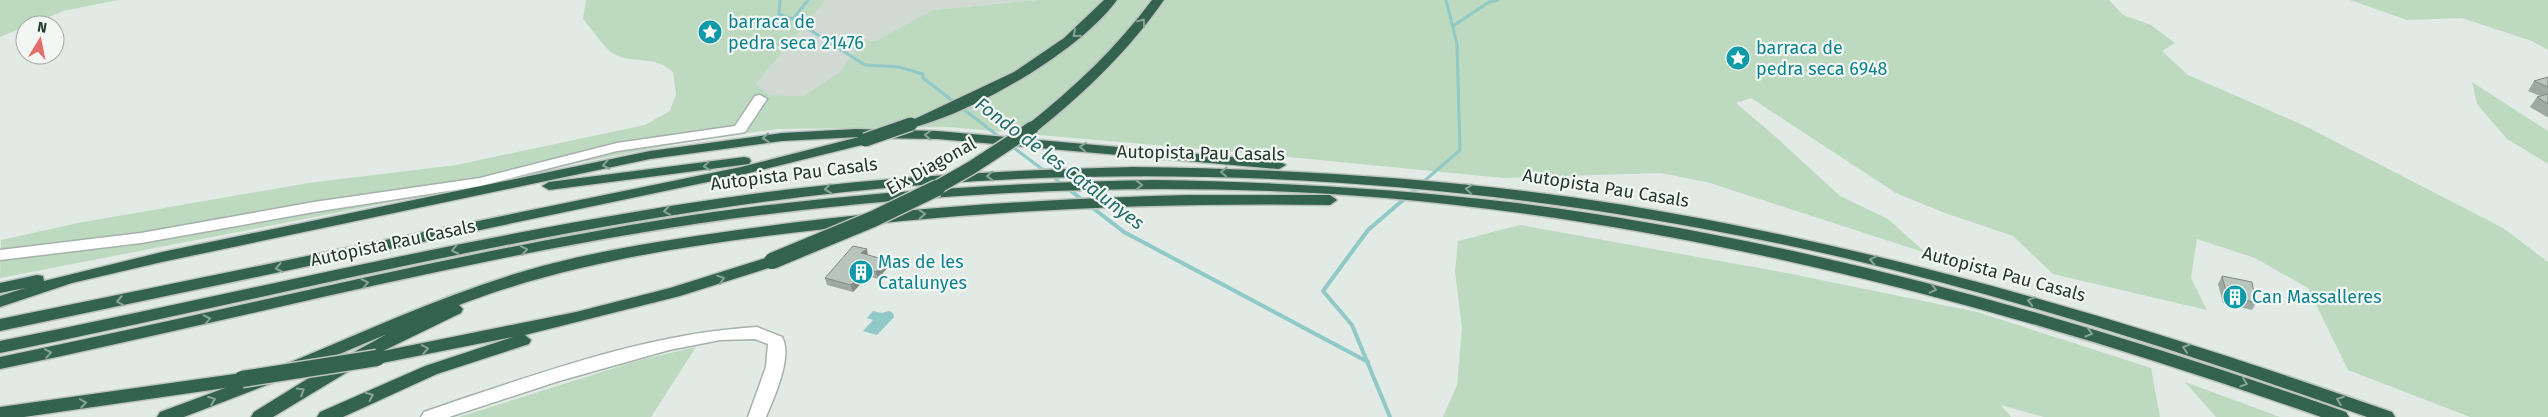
<svg xmlns="http://www.w3.org/2000/svg" width="2548" height="417" viewBox="0 0 2548 417" font-family="'Fira Sans',sans-serif">
  <rect width="100%" height="100%" fill="#e2eae5"/>
  <path fill="#d0dad3" d="M 826,0 L 1037,0 L 933,10 L 875,41 L 862,40 L 841,71 L 804,96 L 769,95 L 756,84 Z"/>
  <g fill="#bdd9bf">
    <path d="M 0,0 L 118,0 L 63,11 L 0,37 Z"/>
    <path d="M 586,0 L 826,0 L 756,84 L 769,95 L 804,96 L 841,71 L 862,40 L 875,41 L 933,10 L 1037,0 L 2109,0 L 2123,15 L 2151,25 L 2175,43 L 2162,51 L 2188,75 L 2303,125 L 2503,228 L 2548,262 L 2548,417 L 2470,417 L 2348,370 L 2308,288 L 2255,258 L 2197,239 L 2191,278 L 2207,310 L 2053,274 L 2013,236 L 1945,213 L 1896,193 L 1751,98 L 1736,103 L 1777,138 L 1840,196 L 1888,219 L 1926,253 L 1710,183 L 1661,173 L 1504,178 L 1236,152 L 948,127 L 778,129 L 702,139 L 556,167 L 439,193 L 0,278 L 1,240 L 78,223 L 308,183 L 456,165 L 645,125 L 670,111 L 676,94 L 673,72 C 653,54 634,65 614,54 C 603,47 592,29 583,19 Z"/>
    <path d="M 2350,0 L 2548,0 L 2548,50 L 2532,41 L 2462,18 L 2407,20 Z"/>
    <path d="M 2472,82 L 2548,131 L 2548,164 L 2507,139 L 2477,104 Z"/>
    <path d="M 1520,225 L 1787,273 L 1977,312 L 2151,368 L 2160,417 L 2044,417 L 2001,405 L 2011,417 L 1443,417 L 1457,385 L 1462,329 L 1455,271 L 1458,241 Z"/>
    <path d="M 696,347 L 651,417 L 459,417 L 640,360 Z"/>
    <path d="M 2185,382 L 2280,417 L 2216,417 Z"/>
  </g>
  <path fill="#90c9c6" d="M 873,311 L 882,313 L 889,311 L 893,313 L 894,317 L 877,335 L 863,331 L 873,320 L 867,318 Z"/>
  <g fill="none" stroke-linecap="round" stroke-linejoin="round">
    <g stroke="#90c9c6" stroke-width="3">
      <path d="M 780,0 L 779,14 L 793,19 L 865,65 L 899,67 L 923,74 L 923,78 L 1002,139"/>
      <path d="M 793,19 L 808,0"/>
      <path d="M 1453,26 L 1489,2 L 1498,0"/>
      <path d="M 1010,145 L 1046,172"/>
      <path d="M 1052,176 L 1068,189"/>
      <path d="M 1415,189 L 1460,150 L 1457,44 L 1446,0"/>
    </g>
    <g stroke="#90c9c6" stroke-width="4">
      <path d="M 1067,188 L 1084,201"/>
      <path d="M 1089,205 L 1124,232 L 1368,362"/>
      <path d="M 1390,417 L 1352,325 L 1323,291 L 1368,230 L 1417,188"/>
    </g>
    <defs>
      <g id="minor">
        <path d="M 760,95 L 767,99 L 745,132 L 740,133 L 617,151 L 480,186 L 314,212 L 141,243 L 0,260 L 0,250 L 141,233 L 314,202 L 480,178 L 617,143 L 735,126 L 755,96 Z"/>
        <path d="M 757,327 L 782,337 C 793,356 774,398 766,417 L 748,417 L 766,367 L 768,344 L 755,339 L 720,340 L 669,350 L 559,381 L 449,417 L 421,417 L 424,412 L 450,403 C 549,370 652,333 757,327 Z"/>
      </g>
      <g id="highway">
        <path d="M 1104,0 L 1117,0 C 1079,52 973,113 911,128 L 904,124 L 1014,72 L 1064,38 Z"/>
        <path d="M 1152,0 L 1164,0 C 1129,50 1085,93 1037,131 L 1027,131 L 1025,128 L 1027,125 C 1074,88 1116,48 1152,0 Z"/>
        <path d="M 856,129 L 937,131 L 1279,161 L 1286,165 L 1279,169 L 937,139 L 870,138 L 872,140 L 870,143 L 741,175 L 0,331 L 0,319 L 741,167 L 859,137 L 782,141 L 650,159 L 162,262 L 72,283 L 0,307 L 0,296 L 25,288 L 0,293 L 0,283 L 37,275 L 43,276 L 44,281 L 162,252 L 650,151 L 782,133 Z"/>
        <path d="M 744,157 L 749,158 L 751,161 L 749,164 L 549,190 L 542,186 L 549,182 Z"/>
        <path d="M 1133,167 C 1298,169 1461,179 1624,205 C 1887,248 2141,324 2392,412 L 2395,417 L 2367,417 C 2195,356 2022,300 1845,258 C 1518,183 1180,156 845,192 C 560,222 281,296 0,353 L 0,341 C 251,291 500,228 753,194 C 879,177 1006,170 1133,167 Z"/>
        <path d="M 1153,180 C 1271,182 1390,188 1508,202 C 1795,237 2074,317 2346,412 L 2349,417 L 2321,417 C 2017,310 1707,226 1386,198 C 1181,181 973,189 769,214 C 509,246 256,316 0,369 L 0,357 C 222,312 443,255 667,219 C 828,194 990,183 1153,180 Z"/>
        <path d="M 1187,195 L 1330,195 L 1337,200 L 1330,205 C 1147,202 964,211 782,234 C 672,248 563,265 459,305 L 463,309 L 461,313 L 383,351 L 576,312 L 670,288 L 772,256 L 780,261 L 778,265 L 680,296 L 525,335 L 531,340 L 529,344 L 437,374 L 343,417 L 317,417 L 320,412 L 425,366 L 513,337 L 377,364 L 371,362 L 369,359 L 273,417 L 251,417 L 254,412 L 325,368 L 387,334 L 292,374 L 286,372 L 283,368 L 286,364 C 366,331 445,294 528,270 C 597,250 668,240 738,230 C 887,209 1037,199 1187,195 Z"/>
        <path d="M 242,373 L 248,375 L 250,378 L 266,373 L 272,375 L 275,379 L 272,383 L 184,417 L 157,417 L 160,412 L 225,388 L 24,417 L 0,417 L 0,407 Z"/>
      </g>
    </defs>
    <use href="#minor" stroke="#a5b1ab" stroke-width="3"/>
    <use href="#highway" stroke="#bdc4c1" stroke-width="3"/>
    <use href="#minor" fill="#fff" fill-rule="evenodd"/>
    <use href="#highway" fill="#33624e" fill-rule="evenodd"/>
    <defs>
      <g id="highway-bridge-far1">
        <path d="M 865,140 L 911,124"/>
        <path d="M 934,189 L 971,168 L 1032,128"/>
      </g>
      <g id="highway-bridge">
        <path d="M 772,261 L 873,219 L 937,188"/>
        <path d="M 242,379 L 377,358"/>
      </g>
    </defs>
    <use href="#highway-bridge-far1" stroke="#bdc4c1" stroke-width="16" stroke-linecap="butt"/>
    <use href="#highway-bridge" stroke="#bdc4c1" stroke-width="19" stroke-linecap="butt"/>
    <use href="#highway-bridge-far1" stroke="#33624e" stroke-width="13"/>
    <use href="#highway-bridge" stroke="#33624e" stroke-width="16"/>
  </g>
  <g fill="#9ea9a3">
    <path d="M 2548,77 L 2548,117 L 2547,117 L 2530,107 L 2537,97 L 2540,96 L 2528,91 L 2534,81 Z"/>
    <path d="M 868,255 L 886,260 L 888,267 L 878,279 L 868,276 L 853,292 L 827,285 L 825,278 Z"/>
    <path d="M 2222,276 L 2256,303 L 2252,310 L 2223,303 L 2218,284 Z"/>
  </g>
  <g fill="#818a84">
    <path d="M 867,249 L 868,256 L 861,253 Z"/>
    <path d="M 886,260 L 888,267 L 878,279 L 876,272 Z"/>
    <path d="M 866,269 L 868,276 L 853,292 L 851,285 Z"/>
  </g>
  <g fill="#b8c5bd" stroke="#818a84">
    <path d="M 2548,77 L 2548,87 L 2534,81 Z"/>
    <path d="M 2548,94 L 2548,104 L 2537,97 Z"/>
    <path d="M 853,246 L 867,249 L 861,253 L 886,260 L 876,272 L 866,269 L 851,285 L 825,278 Z"/>
    <path d="M 2222,276 L 2252,282 L 2256,303 L 2227,295 Z"/>
  </g>
  <defs><path id="oneway-chevron" d="M-2-3.5L2.5 0L-2 3.5" fill="none" stroke-width="1.6" stroke-linecap="round" stroke-linejoin="round" transform="scale(1.25)"/></defs>
  <g stroke="#89a598">
    <use href="#oneway-chevron" transform="translate(1142 22) rotate(-53)"/>
    <use href="#oneway-chevron" transform="translate(1076 34) rotate(140)"/>
    <use href="#oneway-chevron" transform="translate(928 135) rotate(-178)"/>
    <use href="#oneway-chevron" transform="translate(766 138) rotate(174)"/>
    <use href="#oneway-chevron" transform="translate(1083 147) rotate(-175)"/>
    <use href="#oneway-chevron" transform="translate(606 165) rotate(168)"/>
    <use href="#oneway-chevron" transform="translate(707 166) rotate(173)"/>
    <use href="#oneway-chevron" transform="translate(1224 172) rotate(-179)"/>
    <use href="#oneway-chevron" transform="translate(990 176) rotate(177)"/>
    <use href="#oneway-chevron" transform="translate(1139 185)"/>
    <use href="#oneway-chevron" transform="translate(828 189) rotate(174)"/>
    <use href="#oneway-chevron" transform="translate(1469 189) rotate(-174)"/>
    <use href="#oneway-chevron" transform="translate(667 211) rotate(171)"/>
    <use href="#oneway-chevron" transform="translate(922 214) rotate(-5)"/>
    <use href="#oneway-chevron" transform="translate(455 250) rotate(168)"/>
    <use href="#oneway-chevron" transform="translate(524 250) rotate(-11)"/>
    <use href="#oneway-chevron" transform="translate(1873 260) rotate(-167)"/>
    <use href="#oneway-chevron" transform="translate(279 268) rotate(168)"/>
    <use href="#oneway-chevron" transform="translate(721 279) rotate(-18)"/>
    <use href="#oneway-chevron" transform="translate(365 283) rotate(-12)"/>
    <use href="#oneway-chevron" transform="translate(1933 289) rotate(14)"/>
    <use href="#oneway-chevron" transform="translate(120 301) rotate(169)"/>
    <use href="#oneway-chevron" transform="translate(2031 301) rotate(-164)"/>
    <use href="#oneway-chevron" transform="translate(207 319) rotate(-12)"/>
    <use href="#oneway-chevron" transform="translate(2089 333) rotate(17)"/>
    <use href="#oneway-chevron" transform="translate(2186 348) rotate(-162)"/>
    <use href="#oneway-chevron" transform="translate(425 349) rotate(-10)"/>
    <use href="#oneway-chevron" transform="translate(48 353) rotate(-11)"/>
    <use href="#oneway-chevron" transform="translate(2244 383) rotate(19)"/>
    <use href="#oneway-chevron" transform="translate(301 391) rotate(-32)"/>
    <use href="#oneway-chevron" transform="translate(370 396) rotate(-25)"/>
    <use href="#oneway-chevron" transform="translate(212 400) rotate(-21)"/>
    <use href="#oneway-chevron" transform="translate(2340 400) rotate(-160)"/>
    <use href="#oneway-chevron" transform="translate(83 403) rotate(-8)"/>
  </g>
  <defs>
    <symbol id="sight-disc" viewBox="-11 -11 22 22"><circle r="9.5" fill="#0f9aa8" stroke="#f2f7f3"/><path d="M0-6L1.8-2.2L6-1.7L2.9 1.2L3.7 5.4L0 3.3L-3.7 5.4L-2.9 1.2L-6-1.7L-1.8-2.2Z" fill="#fff"/></symbol>
    <symbol id="building-disc" viewBox="-11 -11 22 22"><circle r="9.5" fill="#0f9aa8" stroke="#f2f7f3"/><path d="M-4-6H4V6H1V3H-1V6H-4ZM-2.5-4.3h1.7v1.8h-1.7ZM.8-4.3h1.7v1.8H.8ZM-2.5-1h1.7V.8h-1.7ZM.8-1h1.7V.8H.8Z" fill="#fff"/></symbol>
  </defs>
  <g fill-rule="evenodd">
    <use href="#sight-disc" x="696" y="18" width="28" height="28"/>
    <use href="#sight-disc" x="1724" y="44" width="28" height="28"/>
    <use href="#building-disc" x="847" y="258" width="28" height="28"/>
    <use href="#building-disc" x="2221" y="283" width="28" height="28"/>
  </g>
  <g text-anchor="middle" stroke-width="4.5" stroke-linejoin="round" paint-order="stroke">
    <g font-size="18" fill="#0d838f" stroke="#f2f7f3" text-anchor="start">
      <text x="728" y="28">barraca de<tspan x="728" dy="21">pedra seca 21476</tspan></text>
      <text x="1756" y="54">barraca de<tspan x="1756" dy="21">pedra seca 6948</tspan></text>
      <text x="878" y="268">Mas de les<tspan x="878" dy="21">Catalunyes</tspan></text>
      <text x="2252" y="303">Can Massalleres</text>
    </g>
    <g font-size="18" fill="#24392f" stroke="#f2f7f3">
      <text transform="translate(1201 153) rotate(1)" y="6">Autopista Pau Casals</text>
      <text transform="translate(931 166) rotate(-29)" y="6">Eix Diagonal</text>
      <text transform="translate(794 174) rotate(-7)" y="6">Autopista Pau Casals</text>
      <text transform="translate(1606 188) rotate(9)" y="6">Autopista Pau Casals</text>
      <text transform="translate(393 243) rotate(-12)" y="6">Autopista Pau Casals</text>
      <text transform="translate(2004 274) rotate(15)" y="6">Autopista Pau Casals</text>
    </g>
    <g font-size="19" font-style="italic" fill="#256e6b" stroke="#f2f7f3">
      <text transform="translate(1060 163) rotate(37)" y="7">Fondo de les Catalunyes</text>
    </g>
  </g>
  <g transform="translate(40 40) rotate(10)"><circle r="24" fill="#f2f7f3" stroke="#a0aba5"/>
  <path d="M0-4L9 19L0 12L-9 19Z" fill="#e26d69"/>
  <text y="-8" font-size="14" font-weight="bold" text-anchor="middle" fill="#24392f">N</text>
  </g>
</svg>
